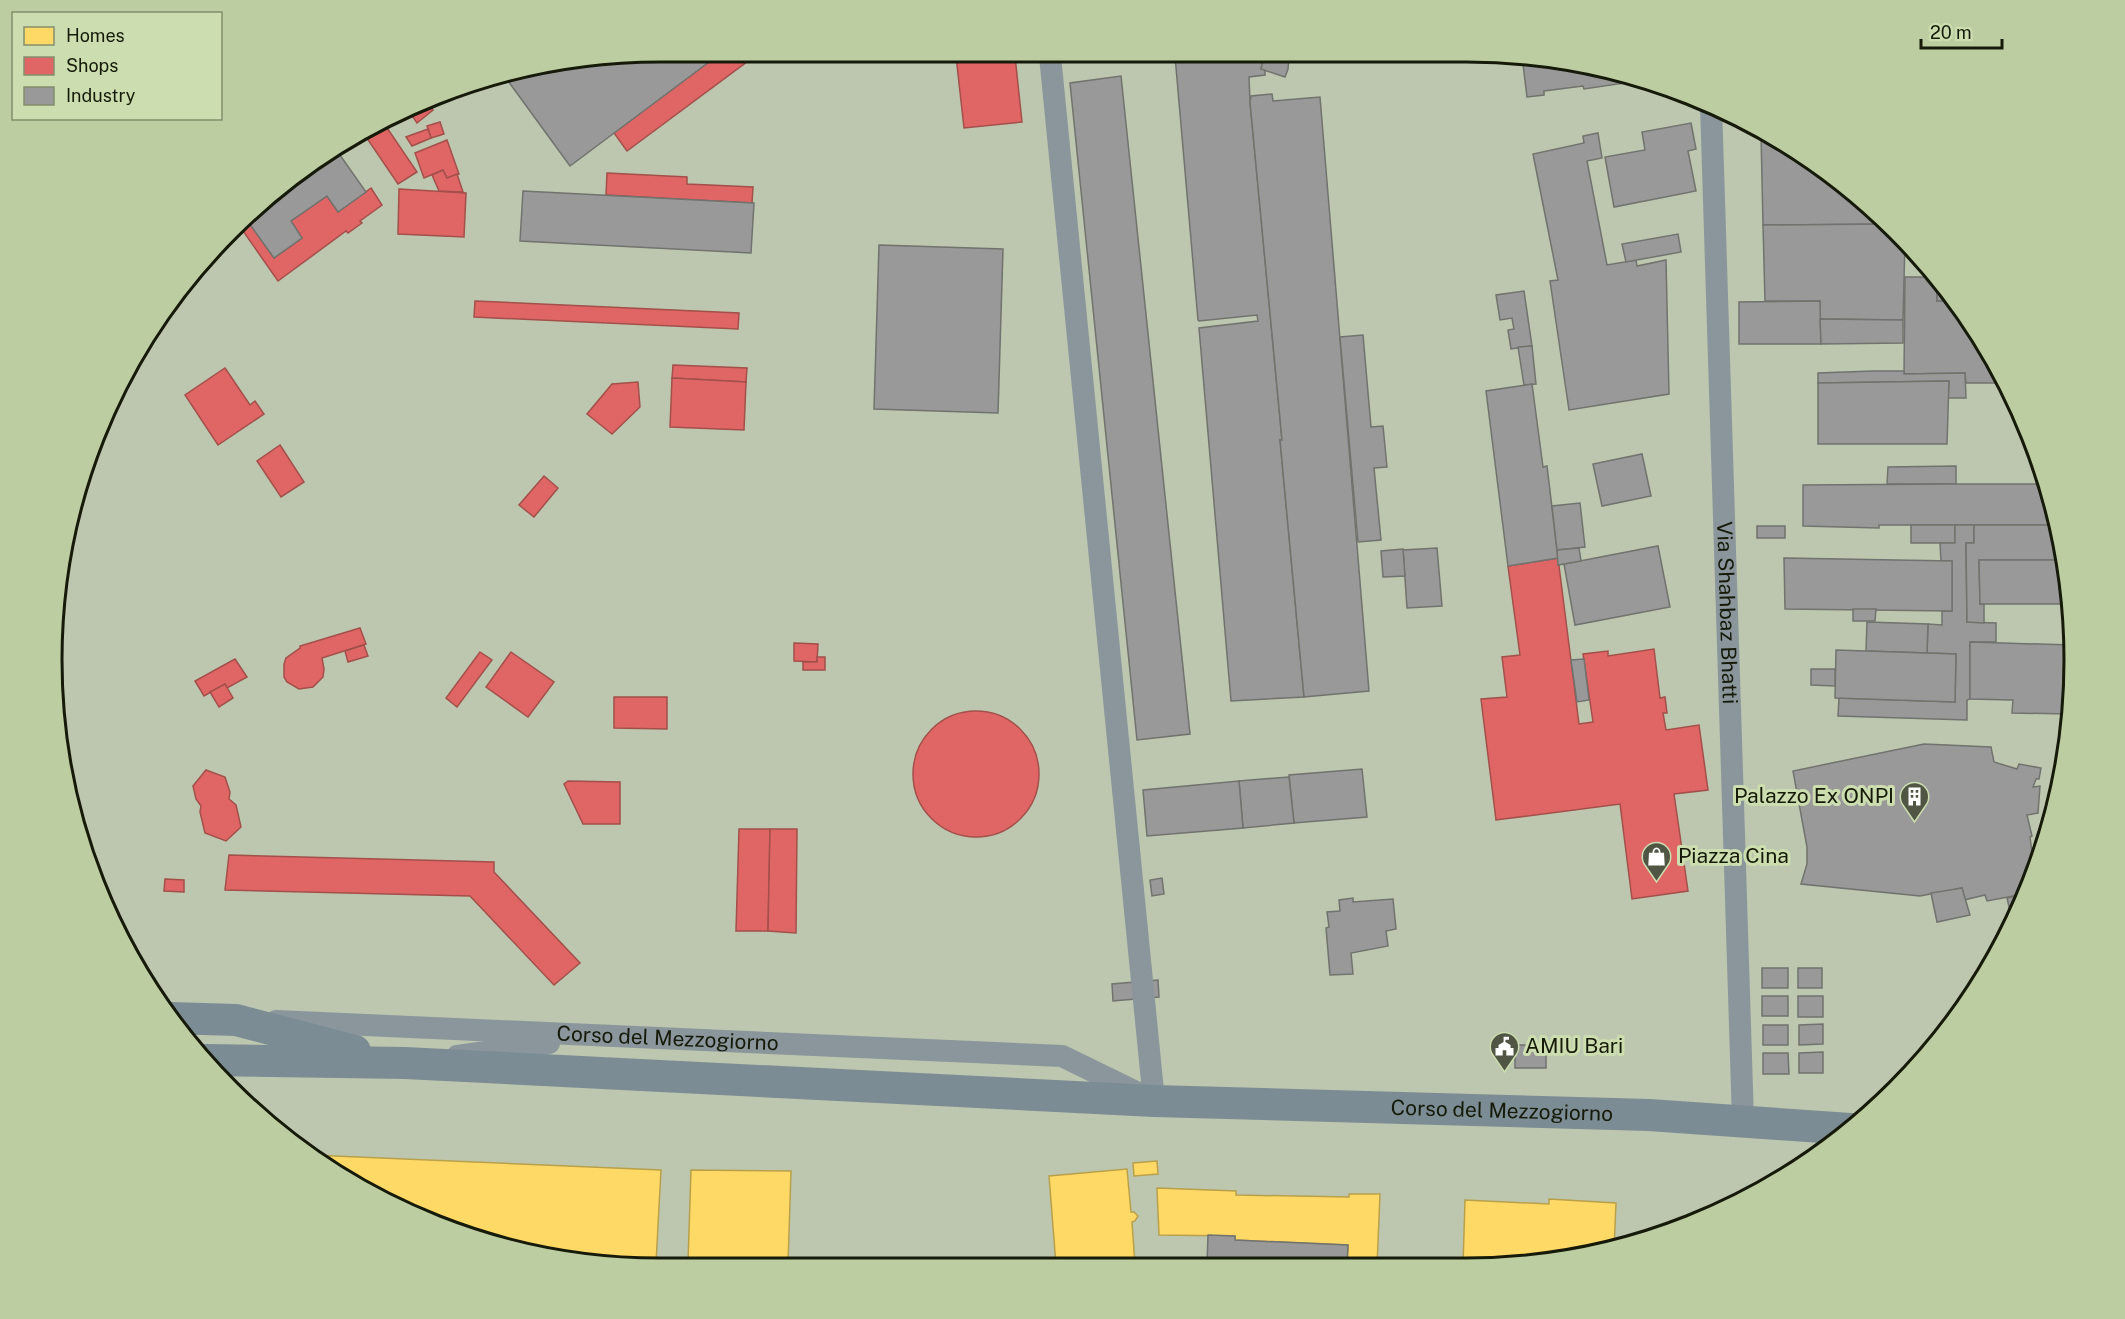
<svg xmlns="http://www.w3.org/2000/svg" width="2125" height="1319" viewBox="0 0 2125 1319" font-family="'Public Sans',sans-serif">
  <rect width="100%" height="100%" fill="#bdc6ae"/>
  <g fill="#ffd966" stroke="#b9a04a" stroke-width="1.5">
    <path d="M 311,1155 L 661,1170 L 656,1263 L 580,1263 L 427,1222 Z"/>
    <path d="M 1157,1161 L 1158,1174 L 1134,1176 L 1133,1163 Z"/>
    <path d="M 1127,1169 L 1131,1212 L 1134,1212 L 1138,1216 L 1135,1221 L 1132,1222 L 1135,1265 L 1056,1265 L 1049,1176 Z"/>
    <path d="M 691,1170 L 791,1171 L 788,1264 L 688,1263 Z"/>
    <path d="M 1157,1188 L 1236,1191 L 1236,1195 L 1349,1197 L 1349,1194 L 1380,1194 L 1377,1266 L 1347,1266 L 1348,1245 L 1235,1240 L 1235,1236 L 1159,1235 Z"/>
    <path d="M 1549,1199 L 1616,1203 L 1614,1249 L 1506,1267 L 1463,1266 L 1465,1200 L 1549,1204 Z"/>
  </g>
  <g fill="#e06666" stroke="#a34f4a" stroke-width="1.5">
    <path d="M 717,56 L 744,56 L 748,61 L 627,151 L 614,133 Z"/>
    <path d="M 956,56 L 1015,56 L 1022,122 L 964,128 Z"/>
    <path d="M 425,99 L 433,110 L 417,123 L 408,110 L 395,119 L 391,114 Z"/>
    <path d="M 381,119 L 417,172 L 398,184 L 362,131 Z"/>
    <path d="M 440,122 L 444,134 L 431,138 L 427,126 Z"/>
    <path d="M 428,129 L 431,138 L 412,146 L 406,137 Z"/>
    <path d="M 447,140 L 459,174 L 447,178 L 443,170 L 424,178 L 415,153 Z"/>
    <path d="M 443,170 L 447,178 L 457,174 L 463,192 L 439,191 L 432,175 Z"/>
    <path d="M 607,173 L 687,177 L 687,184 L 753,187 L 752,203 L 606,195 Z"/>
    <path d="M 371,188 L 382,205 L 360,221 L 362,223 L 348,233 L 346,231 L 278,281 L 241,228 L 245,226 L 241,219 L 244,216 L 274,258 L 302,238 L 291,221 L 327,196 L 338,212 Z"/>
    <path d="M 399,189 L 466,193 L 464,237 L 398,234 Z"/>
    <path d="M 475,301 L 739,313 L 738,329 L 474,317 Z"/>
    <path d="M 673,365 L 747,368 L 746,382 L 672,378 Z"/>
    <path d="M 225,368 L 250,405 L 255,401 L 264,414 L 218,445 L 185,395 Z"/>
    <path d="M 672,378 L 746,382 L 744,430 L 670,427 Z"/>
    <path d="M 638,382 L 640,407 L 612,434 L 587,414 L 612,384 Z"/>
    <path d="M 280,445 L 304,482 L 281,497 L 257,461 Z"/>
    <path d="M 544,476 L 558,488 L 534,517 L 519,505 Z"/>
    <path d="M 1558,558 L 1579,724 L 1593,722 L 1583,654 L 1608,651 L 1608,656 L 1654,649 L 1660,698 L 1665,697 L 1667,713 L 1663,713 L 1666,730 L 1699,725 L 1708,790 L 1674,794 L 1688,891 L 1632,899 L 1620,804 L 1496,820 L 1481,699 L 1507,697 L 1502,657 L 1520,655 L 1508,566 Z"/>
    <path d="M 360,628 L 366,644 L 322,658 L 324,669 L 323,677 L 313,687 L 299,689 L 287,682 L 284,677 L 284,664 L 286,658 L 300,648 L 300,646 Z"/>
    <path d="M 794,643 L 818,644 L 817,662 L 794,661 Z"/>
    <path d="M 364,645 L 368,656 L 348,662 L 345,651 Z"/>
    <path d="M 480,652 L 492,660 L 457,707 L 446,698 Z"/>
    <path d="M 511,652 L 554,682 L 528,717 L 486,687 Z"/>
    <path d="M 817,657 L 825,657 L 825,670 L 803,670 L 803,662 L 817,662 Z"/>
    <path d="M 235,659 L 247,677 L 227,688 L 225,684 L 204,696 L 195,681 Z"/>
    <path d="M 225,684 L 233,698 L 219,707 L 210,692 Z"/>
    <path d="M 614,697 L 667,697 L 667,729 L 614,728 Z"/>
    <circle cx="976" cy="774" r="63"/>
    <path d="M 206,770 L 225,777 L 230,792 L 229,799 L 236,805 L 241,827 L 226,841 L 205,833 L 200,812 L 201,806 L 196,799 L 193,786 Z"/>
    <path d="M 568,781 L 620,782 L 620,824 L 583,824 L 564,784 Z"/>
    <path d="M 739,829 L 770,829 L 768,931 L 736,931 Z"/>
    <path d="M 770,829 L 797,829 L 796,933 L 768,931 Z"/>
    <path d="M 229,855 L 494,862 L 494,872 L 580,963 L 554,985 L 470,896 L 225,890 Z"/>
    <path d="M 165,879 L 184,880 L 184,892 L 164,891 Z"/>
  </g>
  <g fill="#999" stroke="#71736e" stroke-width="1.5">
    <path d="M 580,56 L 717,56 L 570,166 L 503,74 Z"/>
    <path d="M 1175,56 L 1264,56 L 1261,69 L 1265,70 L 1265,75 L 1249,77 L 1250,102 L 1282,440 L 1280,440 L 1304,697 L 1231,701 L 1199,328 L 1258,321 L 1257,315 L 1199,321 L 1198,320 Z"/>
    <path d="M 1264,56 L 1289,56 L 1288,69 L 1285,77 L 1261,69 Z"/>
    <path d="M 1522,56 L 1545,56 L 1629,79 L 1624,79 L 1625,83 L 1584,89 L 1583,86 L 1544,91 L 1544,95 L 1527,97 Z"/>
    <path d="M 1121,76 L 1190,734 L 1137,740 L 1070,83 Z"/>
    <path d="M 1272,94 L 1273,101 L 1320,97 L 1369,691 L 1304,697 L 1280,440 L 1282,440 L 1250,102 L 1251,96 Z"/>
    <path d="M 1691,123 L 1696,149 L 1688,151 L 1696,191 L 1614,207 L 1605,157 L 1645,150 L 1642,132 Z"/>
    <path d="M 1598,133 L 1602,158 L 1587,161 L 1607,265 L 1636,260 L 1637,266 L 1666,260 L 1669,394 L 1569,410 L 1550,281 L 1558,280 L 1533,154 L 1584,143 L 1583,136 Z"/>
    <path d="M 1761,134 L 1836,177 L 1885,224 L 1763,225 Z"/>
    <path d="M 335,148 L 366,192 L 338,212 L 327,196 L 291,221 L 302,238 L 274,258 L 244,216 L 289,177 Z"/>
    <path d="M 523,191 L 754,203 L 751,253 L 520,241 Z"/>
    <path d="M 1885,224 L 1905,241 L 1903,320 L 1820,319 L 1820,301 L 1765,301 L 1763,225 Z"/>
    <path d="M 1678,234 L 1681,252 L 1626,262 L 1622,244 Z"/>
    <path d="M 879,245 L 1003,249 L 998,413 L 874,409 Z"/>
    <path d="M 1905,277 L 1936,277 L 1937,301 L 1953,301 L 1992,355 L 2005,383 L 1966,383 L 1965,373 L 1904,374 Z"/>
    <path d="M 1937,278 L 1953,301 L 1937,301 Z"/>
    <path d="M 1524,291 L 1532,346 L 1511,349 L 1508,330 L 1514,329 L 1512,318 L 1500,320 L 1496,295 Z"/>
    <path d="M 1820,301 L 1821,344 L 1739,344 L 1739,302 Z"/>
    <path d="M 1820,319 L 1903,320 L 1903,343 L 1821,344 Z"/>
    <path d="M 1363,335 L 1371,427 L 1383,426 L 1387,467 L 1374,468 L 1381,540 L 1358,542 L 1340,337 Z"/>
    <path d="M 1532,346 L 1536,384 L 1524,385 L 1518,347 Z"/>
    <path d="M 1873,371 L 1904,371 L 1904,374 L 1965,373 L 1966,398 L 1948,398 L 1949,381 L 1818,383 L 1818,373 Z"/>
    <path d="M 1949,381 L 1947,444 L 1818,444 L 1818,383 Z"/>
    <path d="M 1532,384 L 1543,467 L 1547,466 L 1558,558 L 1508,566 L 1486,391 Z"/>
    <path d="M 1642,454 L 1651,496 L 1602,506 L 1593,464 Z"/>
    <path d="M 1956,466 L 1956,484 L 1887,484 L 1888,467 Z"/>
    <path d="M 1956,484 L 2046,484 L 2056,525 L 1879,525 L 1879,528 L 1803,526 L 1803,485 Z"/>
    <path d="M 1580,503 L 1585,547 L 1557,550 L 1552,506 Z"/>
    <rect x="1911" y="525" width="44" height="18"/>
    <path d="M 1955,525 L 1974,525 L 1974,543 L 1966,543 L 1967,622 L 1996,623 L 1996,642 L 1970,642 L 1970,699 L 1967,700 L 1967,720 L 1838,716 L 1839,698 L 1955,702 L 1956,654 L 1927,653 L 1928,624 L 1942,625 L 1942,611 L 1952,611 L 1952,561 L 1941,561 L 1940,543 L 1955,543 Z"/>
    <path d="M 1974,525 L 2051,525 L 2052,543 L 2060,543 L 2064,560 L 1979,560 L 1980,604 L 1984,604 L 1984,623 L 1967,622 L 1966,543 L 1974,543 Z"/>
    <rect x="1757" y="526" width="28" height="12"/>
    <path d="M 1658,546 L 1670,607 L 1575,625 L 1564,564 Z"/>
    <path d="M 1437,548 L 1442,606 L 1407,608 L 1403,550 Z"/>
    <path d="M 1579,548 L 1581,561 L 1558,565 L 1557,550 Z"/>
    <path d="M 1403,549 L 1405,576 L 1383,577 L 1381,551 Z"/>
    <path d="M 1784,558 L 1952,561 L 1952,611 L 1785,609 Z"/>
    <path d="M 1979,560 L 2064,560 L 2069,580 L 2070,604 L 1980,604 Z"/>
    <path d="M 1853,609 L 1876,609 L 1875,621 L 1853,621 Z"/>
    <path d="M 1867,622 L 1928,624 L 1927,653 L 1866,651 Z"/>
    <path d="M 1970,642 L 2071,645 L 2073,699 L 2070,714 L 2012,713 L 2013,700 L 1970,699 Z"/>
    <path d="M 1836,650 L 1956,654 L 1955,702 L 1835,698 Z"/>
    <path d="M 1584,659 L 1589,700 L 1577,702 L 1571,660 Z"/>
    <path d="M 1811,669 L 1835,669 L 1835,686 L 1811,685 Z"/>
    <path d="M 1924,744 L 1991,747 L 1994,762 L 2017,769 L 2019,764 L 2041,768 L 2039,779 L 2036,779 L 2033,787 L 2040,786 L 2038,813 L 2027,815 L 2032,836 L 2030,837 L 2034,869 L 2024,894 L 1987,901 L 1985,895 L 1964,900 L 1962,888 L 1920,896 L 1801,884 L 1807,864 L 1807,847 L 1793,771 Z"/>
    <path d="M 1362,769 L 1367,817 L 1294,823 L 1289,775 Z"/>
    <path d="M 1289,777 L 1294,823 L 1243,828 L 1239,781 Z"/>
    <path d="M 1239,781 L 1243,828 L 1147,836 L 1143,790 Z"/>
    <path d="M 1162,878 L 1164,894 L 1152,896 L 1150,880 Z"/>
    <path d="M 1962,888 L 1970,915 L 1937,922 L 1931,893 Z"/>
    <path d="M 2024,894 L 2018,909 L 2010,911 L 2007,898 Z"/>
    <path d="M 1353,898 L 1353,902 L 1393,899 L 1396,929 L 1386,931 L 1388,946 L 1351,953 L 1353,974 L 1330,975 L 1326,928 L 1329,927 L 1327,912 L 1340,911 L 1339,900 Z"/>
    <rect x="1762" y="968" width="26" height="20"/>
    <rect x="1798" y="968" width="24" height="20"/>
    <path d="M 1158,980 L 1159,997 L 1113,1001 L 1112,984 Z"/>
    <rect x="1762" y="996" width="26" height="20"/>
    <rect x="1798" y="996" width="25" height="21"/>
    <path d="M 1823,1024 L 1823,1044 L 1799,1045 L 1799,1025 Z"/>
    <rect x="1763" y="1025" width="25" height="20"/>
    <rect x="1515" y="1045" width="31" height="23"/>
    <path d="M 1823,1052 L 1823,1073 L 1799,1073 L 1799,1053 Z"/>
    <path d="M 1763,1053 L 1788,1053 L 1789,1074 L 1763,1074 Z"/>
    <path d="M 1208,1235 L 1235,1236 L 1235,1240 L 1348,1245 L 1347,1266 L 1207,1265 Z"/>
  </g>
  <g fill="none" stroke-linecap="round" stroke-linejoin="round">
    <g stroke="#8a969c" stroke-width="22">
      <path d="M 1050,56 L 1154,1101"/>
      <path id="s1" d="M 1711,105 L 1743,1121"/>
      <path id="s2" d="M 276,1021 L 1062,1056 L 1144,1096"/>
      <path d="M 457,1056 L 549,1043"/>
    </g>
    <g stroke="#7c8c94" stroke-width="32">
      <path d="M 170,1018 L 236,1020 L 355,1051"/>
      <path id="s3" d="M 205,1060 L 405,1063 L 1154,1101 L 1649,1115 L 1850,1129"/>
    </g>
  </g>
  <defs>
    <symbol id="building-pin" viewBox="-11 -11 22 30"><path d="M0 17L-7.5 6A9.5 9.5 0 1 1 7.5 6Z" fill="#505643" stroke="#ccddaf"/><path d="M-4-6H4V6H1V3H-1V6H-4ZM-2.5-4.3h1.7v1.8h-1.7ZM.8-4.3h1.7v1.8H.8ZM-2.5-1h1.7V.8h-1.7ZM.8-1h1.7V.8H.8Z" fill="#fff"/></symbol>
    <symbol id="shop-pin" viewBox="-11 -11 22 30"><path d="M0 17L-7.5 6A9.5 9.5 0 1 1 7.5 6Z" fill="#505643" stroke="#ccddaf"/><path d="M-5-2.5h2.3a2.7 3.5 0 0 1 5.4 0H5L5.5 6h-11ZM-1.5-2.5h3a1.5 2.3 0 0 0-3 0Z" fill="#fff"/></symbol>
    <symbol id="civic-pin" viewBox="-11 -11 22 30"><path d="M0 17L-7.5 6A9.5 9.5 0 1 1 7.5 6Z" fill="#505643" stroke="#ccddaf"/><path d="M-.6-6.5H3V-4.5H.6V-3L4-1V1h2V6H-6V1h2V-1L-.6-3ZM-1.2 2.5V6h2.4V2.5Z" fill="#fff"/></symbol>
  </defs>
  <g fill-rule="evenodd">
    <use href="#building-pin" x="1898" y="780" width="33" height="45"/>
    <use href="#shop-pin" x="1640" y="840" width="33" height="45"/>
    <use href="#civic-pin" x="1488" y="1030" width="33" height="45"/>
  </g>
  <g text-anchor="middle" stroke-width="6" stroke-linejoin="round" paint-order="stroke">
    <g font-size="21" fill="#151a09" stroke="#ccddaf">
      <text dy="7" stroke="none"><textPath href="#s1" startOffset="508">Via Shahbaz Bhatti</textPath></text>
      <text dy="7" stroke="none"><textPath href="#s2" startOffset="392">Corso del Mezzogiorno</textPath></text>
      <text dy="7" stroke="none"><textPath href="#s3" startOffset="1298">Corso del Mezzogiorno</textPath></text>
    </g>
    <g font-size="21" fill="#151a09" stroke="#ccddaf" text-anchor="start">
      <text x="1894" y="803" text-anchor="end">Palazzo Ex ONPI</text>
      <text x="1678" y="863">Piazza Cina</text>
      <text x="1525" y="1053">AMIU Bari</text>
    </g>
  </g>
  <path d="M0 0H2125V1319H0ZM660 62H1466A598 598 0 0 1 2064 660V660A598 598 0 0 1 1466 1258H660A598 598 0 0 1 62 660V660A598 598 0 0 1 660 62Z" fill="#bdcda2" fill-rule="evenodd"/>
  <path fill="none" stroke="#151a09" stroke-width="3" d="M660 62H1466A598 598 0 0 1 2064 660V660A598 598 0 0 1 1466 1258H660A598 598 0 0 1 62 660V660A598 598 0 0 1 660 62Z"/>
  <rect x="12" y="12" width="210" height="108" fill="#ccddaf" stroke="#838f6d" stroke-width="1.5"/>
  <rect x="24" y="27" width="30" height="18" fill="#ffd966" stroke="#838f6d" stroke-width="1.5"/>
  <text x="66" y="42" font-size="18" fill="#151a09">Homes</text>
  <rect x="24" y="57" width="30" height="18" fill="#e06666" stroke="#838f6d" stroke-width="1.5"/>
  <text x="66" y="72" font-size="18" fill="#151a09">Shops</text>
  <rect x="24" y="87" width="30" height="18" fill="#999999" stroke="#838f6d" stroke-width="1.5"/>
  <text x="66" y="102" font-size="18" fill="#151a09">Industry</text>
  <path d="M1921 39v9h81v-9" fill="none" stroke="#151a09" stroke-width="3"/>
  <text x="1930" y="39" font-size="18" fill="#151a09" stroke="#ccddaf" stroke-width="4.5" paint-order="stroke">20 m</text>
</svg>
